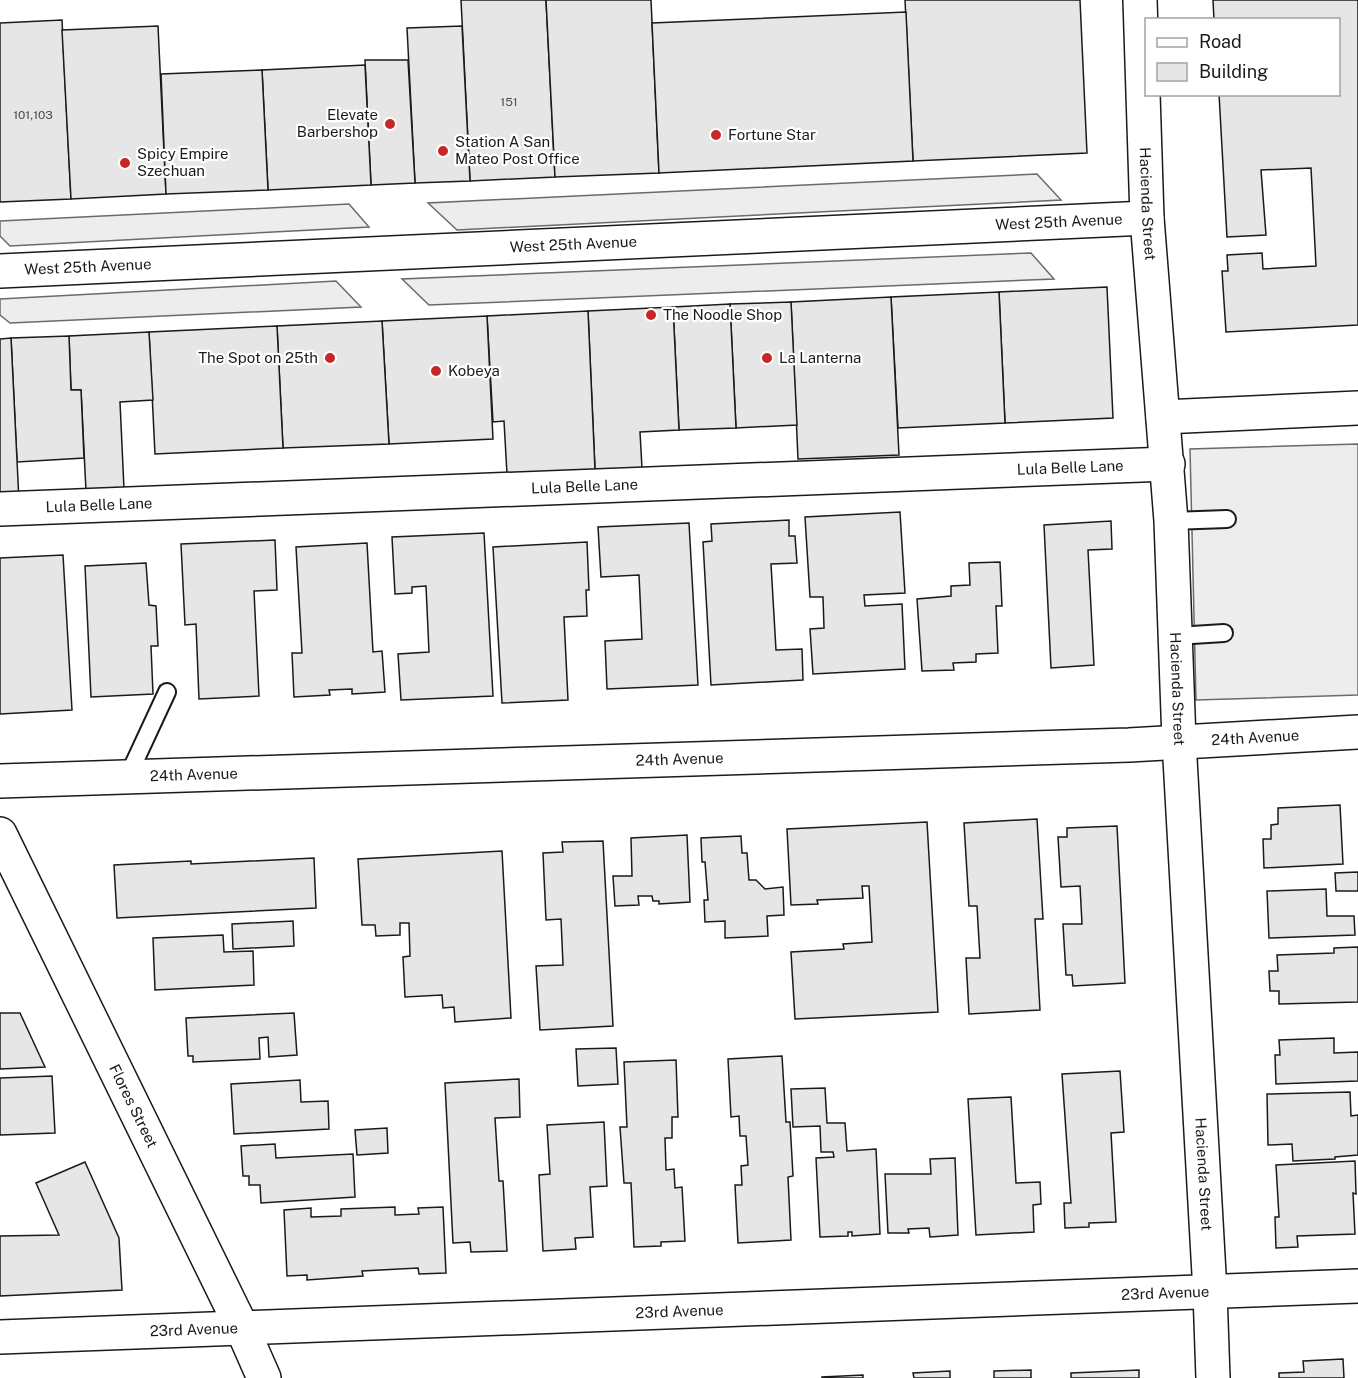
<svg xmlns="http://www.w3.org/2000/svg" width="1358" height="1378" viewBox="0 0 1358 1378" font-family="'Public Sans',sans-serif">
  <rect width="100%" height="100%" fill="#fff"/>
  <g fill="#ededed" stroke="#6a6a6a" stroke-width="1.5">
    <path d="M 1037,174 L 1061,200 L 457,230 L 428,203 Z"/>
    <path d="M 349,204 L 369,227 L 10,246 L 0,236 L 0,221 Z"/>
    <path d="M 1031,253 L 1054,279 L 429,305 L 402,279 Z"/>
    <path d="M 336,281 L 361,307 L 10,323 L 0,315 L 0,299 Z"/>
    <path d="M 1358,444 L 1358,695 L 1196,700 L 1190,449 Z"/>
  </g>
  <g fill="#e6e6e6" stroke="#1a1a1a" stroke-width="1.5">
    <path d="M 461,0 L 546,0 L 555,177 L 470,181 Z"/>
    <path d="M 546,0 L 651,0 L 659,173 L 555,177 Z"/>
    <path d="M 905,0 L 1080,0 L 1087,153 L 913,161 Z"/>
    <path d="M 1213,0 L 1358,0 L 1358,325 L 1226,332 L 1222,271 L 1228,271 L 1227,255 L 1262,253 L 1263,269 L 1316,266 L 1311,168 L 1261,170 L 1266,235 L 1227,237 L 1219,94 L 1338,94 L 1338,20 L 1214,20 Z"/>
    <path d="M 906,12 L 913,161 L 659,173 L 652,23 Z"/>
    <path d="M 62,20 L 71,199 L 0,202 L 0,23 Z"/>
    <path d="M 158,26 L 166,194 L 71,199 L 62,30 Z"/>
    <path d="M 462,26 L 470,181 L 415,183 L 407,28 Z"/>
    <path d="M 365,60 L 408,60 L 415,183 L 371,185 Z"/>
    <path d="M 365,65 L 371,185 L 268,190 L 262,70 Z"/>
    <path d="M 262,70 L 268,190 L 166,194 L 161,74 Z"/>
    <path d="M 1107,287 L 1113,418 L 1005,423 L 999,292 Z"/>
    <path d="M 999,292 L 1005,423 L 898,428 L 891,297 Z"/>
    <path d="M 891,297 L 899,455 L 798,459 L 791,302 Z"/>
    <path d="M 791,302 L 797,425 L 736,428 L 730,304 Z"/>
    <path d="M 730,304 L 736,428 L 679,430 L 673,307 Z"/>
    <path d="M 673,307 L 679,430 L 640,432 L 642,468 L 595,470 L 588,311 Z"/>
    <path d="M 588,311 L 595,470 L 507,474 L 504,421 L 493,422 L 487,316 Z"/>
    <path d="M 487,316 L 493,439 L 389,444 L 382,321 Z"/>
    <path d="M 382,321 L 389,444 L 283,448 L 277,326 Z"/>
    <path d="M 277,326 L 283,448 L 155,454 L 149,332 Z"/>
    <path d="M 149,332 L 153,400 L 120,402 L 124,489 L 86,491 L 81,390 L 71,390 L 69,336 Z"/>
    <path d="M 69,336 L 71,390 L 81,390 L 84,458 L 17,462 L 11,338 Z"/>
    <path d="M 11,338 L 19,501 L 0,502 L 0,339 Z"/>
    <path d="M 900,512 L 905,593 L 864,595 L 865,606 L 902,604 L 905,669 L 813,674 L 810,629 L 824,628 L 823,597 L 810,597 L 805,517 Z"/>
    <path d="M 789,520 L 789,536 L 795,536 L 797,563 L 771,564 L 776,650 L 802,649 L 803,680 L 711,685 L 703,542 L 712,541 L 711,524 Z"/>
    <path d="M 1111,521 L 1112,549 L 1088,550 L 1094,665 L 1051,668 L 1044,525 Z"/>
    <path d="M 689,523 L 698,685 L 607,689 L 605,641 L 642,639 L 639,575 L 601,577 L 598,527 Z"/>
    <path d="M 484,533 L 493,696 L 401,700 L 398,654 L 429,652 L 426,586 L 412,587 L 412,593 L 395,594 L 392,537 Z"/>
    <path d="M 275,540 L 277,590 L 254,591 L 259,696 L 199,699 L 196,624 L 185,625 L 181,544 Z"/>
    <path d="M 587,542 L 589,590 L 586,590 L 587,616 L 564,617 L 568,700 L 502,703 L 493,547 Z"/>
    <path d="M 367,543 L 373,652 L 382,651 L 385,692 L 352,694 L 352,689 L 329,690 L 330,695 L 294,697 L 292,653 L 302,653 L 296,547 Z"/>
    <path d="M 63,555 L 72,710 L 0,714 L 0,558 Z"/>
    <path d="M 1000,562 L 1002,606 L 996,606 L 998,653 L 976,654 L 976,662 L 953,663 L 954,670 L 922,671 L 917,599 L 951,596 L 951,586 L 970,585 L 969,563 Z"/>
    <path d="M 146,563 L 149,605 L 156,606 L 158,646 L 151,646 L 153,694 L 91,697 L 85,566 Z"/>
    <path d="M 1340,805 L 1343,864 L 1264,868 L 1263,839 L 1271,839 L 1271,825 L 1278,824 L 1278,808 Z"/>
    <path d="M 1037,819 L 1043,919 L 1035,919 L 1040,1010 L 969,1014 L 966,958 L 980,958 L 977,906 L 969,906 L 964,823 Z"/>
    <path d="M 927,822 L 938,1012 L 795,1019 L 791,952 L 844,949 L 843,944 L 872,942 L 869,886 L 862,886 L 863,898 L 817,900 L 818,904 L 791,905 L 787,829 Z"/>
    <path d="M 1117,826 L 1125,983 L 1073,986 L 1072,975 L 1066,975 L 1063,924 L 1082,924 L 1080,886 L 1061,887 L 1058,837 L 1067,837 L 1067,828 Z"/>
    <path d="M 687,835 L 690,902 L 659,904 L 659,901 L 653,901 L 652,896 L 638,896 L 639,905 L 615,906 L 613,876 L 632,876 L 631,838 Z"/>
    <path d="M 741,836 L 742,853 L 747,853 L 749,880 L 756,880 L 765,889 L 783,887 L 784,915 L 767,916 L 768,936 L 725,938 L 725,921 L 705,922 L 704,900 L 708,900 L 705,862 L 702,862 L 701,838 Z"/>
    <path d="M 603,841 L 613,1026 L 540,1030 L 536,966 L 563,965 L 561,919 L 546,920 L 543,853 L 563,852 L 562,842 Z"/>
    <path d="M 502,851 L 511,1018 L 455,1022 L 454,1007 L 443,1008 L 442,995 L 405,997 L 403,957 L 410,956 L 409,923 L 400,923 L 400,935 L 376,936 L 375,925 L 362,925 L 358,859 Z"/>
    <path d="M 314,858 L 316,908 L 117,918 L 114,865 L 191,861 L 191,864 Z"/>
    <path d="M 1358,872 L 1358,891 L 1336,891 L 1335,873 Z"/>
    <path d="M 1326,889 L 1327,916 L 1354,916 L 1355,935 L 1269,938 L 1267,891 Z"/>
    <path d="M 293,921 L 294,946 L 233,949 L 232,924 Z"/>
    <path d="M 223,935 L 224,952 L 253,951 L 254,985 L 155,990 L 153,938 Z"/>
    <path d="M 1358,947 L 1358,1002 L 1279,1004 L 1279,991 L 1270,991 L 1269,971 L 1278,971 L 1277,955 L 1334,953 L 1334,948 Z"/>
    <path d="M 0,1013 L 20,1013 L 45,1067 L 0,1069 Z"/>
    <path d="M 294,1013 L 297,1055 L 269,1057 L 268,1037 L 259,1038 L 260,1059 L 193,1062 L 193,1056 L 188,1056 L 186,1018 Z"/>
    <path d="M 1334,1038 L 1334,1053 L 1358,1052 L 1358,1081 L 1276,1084 L 1275,1055 L 1280,1055 L 1279,1040 Z"/>
    <path d="M 616,1048 L 618,1084 L 578,1086 L 576,1049 Z"/>
    <path d="M 782,1056 L 786,1122 L 790,1122 L 793,1176 L 788,1177 L 791,1240 L 738,1243 L 735,1185 L 742,1185 L 741,1166 L 748,1165 L 746,1136 L 740,1136 L 739,1116 L 731,1117 L 728,1059 Z"/>
    <path d="M 676,1060 L 678,1117 L 672,1117 L 672,1138 L 665,1138 L 666,1170 L 674,1169 L 675,1188 L 682,1187 L 685,1241 L 661,1242 L 661,1246 L 634,1247 L 631,1183 L 624,1183 L 620,1127 L 627,1127 L 624,1062 Z"/>
    <path d="M 1120,1071 L 1124,1132 L 1111,1133 L 1116,1222 L 1089,1223 L 1089,1227 L 1065,1228 L 1064,1203 L 1071,1203 L 1062,1074 Z"/>
    <path d="M 52,1076 L 55,1133 L 0,1135 L 0,1078 Z"/>
    <path d="M 519,1079 L 520,1117 L 495,1118 L 499,1181 L 503,1181 L 507,1251 L 471,1252 L 470,1242 L 453,1243 L 445,1083 Z"/>
    <path d="M 300,1080 L 301,1102 L 328,1101 L 329,1129 L 234,1134 L 231,1084 Z"/>
    <path d="M 825,1088 L 827,1123 L 845,1123 L 847,1151 L 876,1149 L 880,1234 L 852,1236 L 852,1232 L 848,1232 L 848,1236 L 820,1237 L 816,1158 L 834,1157 L 833,1152 L 821,1152 L 820,1126 L 793,1127 L 791,1089 Z"/>
    <path d="M 1350,1092 L 1351,1116 L 1358,1115 L 1358,1155 L 1335,1157 L 1335,1159 L 1293,1161 L 1292,1144 L 1268,1145 L 1267,1094 Z"/>
    <path d="M 1011,1097 L 1016,1183 L 1040,1182 L 1041,1204 L 1033,1205 L 1034,1232 L 976,1235 L 968,1099 Z"/>
    <path d="M 604,1122 L 607,1186 L 590,1187 L 593,1237 L 575,1238 L 576,1249 L 543,1251 L 539,1175 L 550,1174 L 547,1125 Z"/>
    <path d="M 387,1128 L 388,1153 L 357,1155 L 355,1130 Z"/>
    <path d="M 275,1144 L 276,1158 L 353,1154 L 355,1197 L 261,1203 L 260,1185 L 249,1185 L 249,1176 L 243,1176 L 241,1146 Z"/>
    <path d="M 955,1158 L 958,1235 L 930,1237 L 929,1228 L 908,1229 L 909,1233 L 888,1233 L 885,1174 L 931,1174 L 930,1159 Z"/>
    <path d="M 1355,1161 L 1356,1194 L 1353,1193 L 1355,1234 L 1297,1236 L 1298,1247 L 1276,1248 L 1275,1217 L 1279,1217 L 1276,1165 Z"/>
    <path d="M 85,1162 L 119,1238 L 122,1290 L 0,1296 L 0,1236 L 59,1235 L 36,1183 Z"/>
    <path d="M 395,1207 L 395,1215 L 419,1214 L 418,1208 L 443,1207 L 446,1273 L 419,1274 L 418,1268 L 362,1271 L 363,1276 L 307,1280 L 307,1275 L 287,1276 L 284,1210 L 311,1208 L 311,1217 L 341,1216 L 341,1209 Z"/>
    <path d="M 1343,1359 L 1344,1378 L 1279,1378 L 1279,1373 L 1304,1372 L 1303,1361 Z"/>
    <path d="M 1031,1370 L 1031,1378 L 994,1378 L 994,1371 Z"/>
    <path d="M 1139,1370 L 1139,1378 L 1071,1378 L 1071,1373 Z"/>
    <path d="M 950,1371 L 950,1378 L 914,1378 L 913,1373 Z"/>
    <path d="M 863,1375 L 863,1378 L 822,1378 L 822,1377 Z"/>
  </g>
  <g fill="none" stroke-linecap="round" stroke-linejoin="round">
    <defs>
      <g id="lane">
        <path d="M 1171,521 L 1227,519"/>
        <path d="M 1176,636 L 1224,633"/>
        <path d="M 128,776 L 167,692"/>
      </g>
      <g id="street">
        <path id="s1" d="M 1140,0 L 1147,218 L 1171,521 L 1179,741 L 1210,1292 L 1213,1378"/>
        <path id="s2" d="M 0,271 L 1147,218"/>
        <path d="M 1163,417 L 1358,408"/>
        <path id="s3" d="M 0,509 L 1168,464"/>
        <path id="s4" d="M 0,781 L 1129,745 L 1358,732"/>
        <path id="s5" d="M 0,834 L 242,1328 L 264,1378"/>
        <path id="s6" d="M 0,1337 L 1358,1286"/>
      </g>
    </defs>
    <use href="#lane" stroke="#1a1a1a" stroke-width="20"/>
    <use href="#street" stroke="#1a1a1a" stroke-width="36"/>
    <use href="#lane" stroke="#fff" stroke-width="16"/>
    <use href="#street" stroke="#fff" stroke-width="33"/>
  </g>
  <g fill="#c62828" stroke="#fff" stroke-width="2">
    <circle cx="390" cy="124" r="6"/>
    <circle cx="716" cy="135" r="6"/>
    <circle cx="443" cy="151" r="6"/>
    <circle cx="125" cy="163" r="6"/>
    <circle cx="651" cy="315" r="6"/>
    <circle cx="330" cy="358" r="6"/>
    <circle cx="767" cy="358" r="6"/>
    <circle cx="436" cy="371" r="6"/>
  </g>
  <g text-anchor="middle" stroke-width="4.5" stroke-linejoin="round" paint-order="stroke">
    <g font-size="12" fill="#4d4d4d">
      <text x="509" y="106">151</text>
      <text x="33" y="119">101,103</text>
    </g>
    <g font-size="15" fill="#1a1a1a" stroke="#fff" text-anchor="start">
      <text x="378" y="120" text-anchor="end">Elevate<tspan x="378" dy="17">Barbershop</tspan></text>
      <text x="728" y="140">Fortune Star</text>
      <text x="455" y="147">Station A San<tspan x="455" dy="17">Mateo Post Office</tspan></text>
      <text x="137" y="159">Spicy Empire<tspan x="137" dy="17">Szechuan</tspan></text>
      <text x="663" y="320">The Noodle Shop</text>
      <text x="318" y="363" text-anchor="end">The Spot on 25th</text>
      <text x="779" y="363">La Lanterna</text>
      <text x="448" y="376">Kobeya</text>
    </g>
    <g font-size="15" fill="#1a1a1a" stroke="#fff">
      <text dy="5" stroke="none"><textPath href="#s1" startOffset="204">Hacienda Street</textPath></text>
      <text dy="5" stroke="none"><textPath href="#s2" startOffset="1060">West 25th Avenue</textPath></text>
      <text dy="5" stroke="none"><textPath href="#s2" startOffset="574">West 25th Avenue</textPath></text>
      <text dy="5" stroke="none"><textPath href="#s2" startOffset="88">West 25th Avenue</textPath></text>
      <text dy="5" stroke="none"><textPath href="#s3" startOffset="1071">Lula Belle Lane</textPath></text>
      <text dy="5" stroke="none"><textPath href="#s3" startOffset="585">Lula Belle Lane</textPath></text>
      <text dy="5" stroke="none"><textPath href="#s3" startOffset="99">Lula Belle Lane</textPath></text>
      <text dy="5" stroke="none"><textPath href="#s1" startOffset="690">Hacienda Street</textPath></text>
      <text dy="5" stroke="none"><textPath href="#s4" startOffset="1256">24th Avenue</textPath></text>
      <text dy="5" stroke="none"><textPath href="#s4" startOffset="680">24th Avenue</textPath></text>
      <text dy="5" stroke="none"><textPath href="#s4" startOffset="194">24th Avenue</textPath></text>
      <text dy="5" stroke="none"><textPath href="#s5" startOffset="303">Flores Street</textPath></text>
      <text dy="5" stroke="none"><textPath href="#s1" startOffset="1176">Hacienda Street</textPath></text>
      <text dy="5" stroke="none"><textPath href="#s6" startOffset="1166">23rd Avenue</textPath></text>
      <text dy="5" stroke="none"><textPath href="#s6" startOffset="680">23rd Avenue</textPath></text>
      <text dy="5" stroke="none"><textPath href="#s6" startOffset="194">23rd Avenue</textPath></text>
    </g>
  </g>
  <rect x="1145" y="18" width="195" height="78" fill="#ffffff" stroke="#a3a3a3" stroke-width="1.5"/>
  <rect x="1157" y="38" width="30" height="9" fill="#ffffff" stroke="#a3a3a3" stroke-width="1.5"/>
  <text x="1199" y="48" font-size="18" fill="#1a1a1a">Road</text>
  <rect x="1157" y="63" width="30" height="18" fill="#e6e6e6" stroke="#a3a3a3" stroke-width="1.5"/>
  <text x="1199" y="78" font-size="18" fill="#1a1a1a">Building</text>
</svg>
